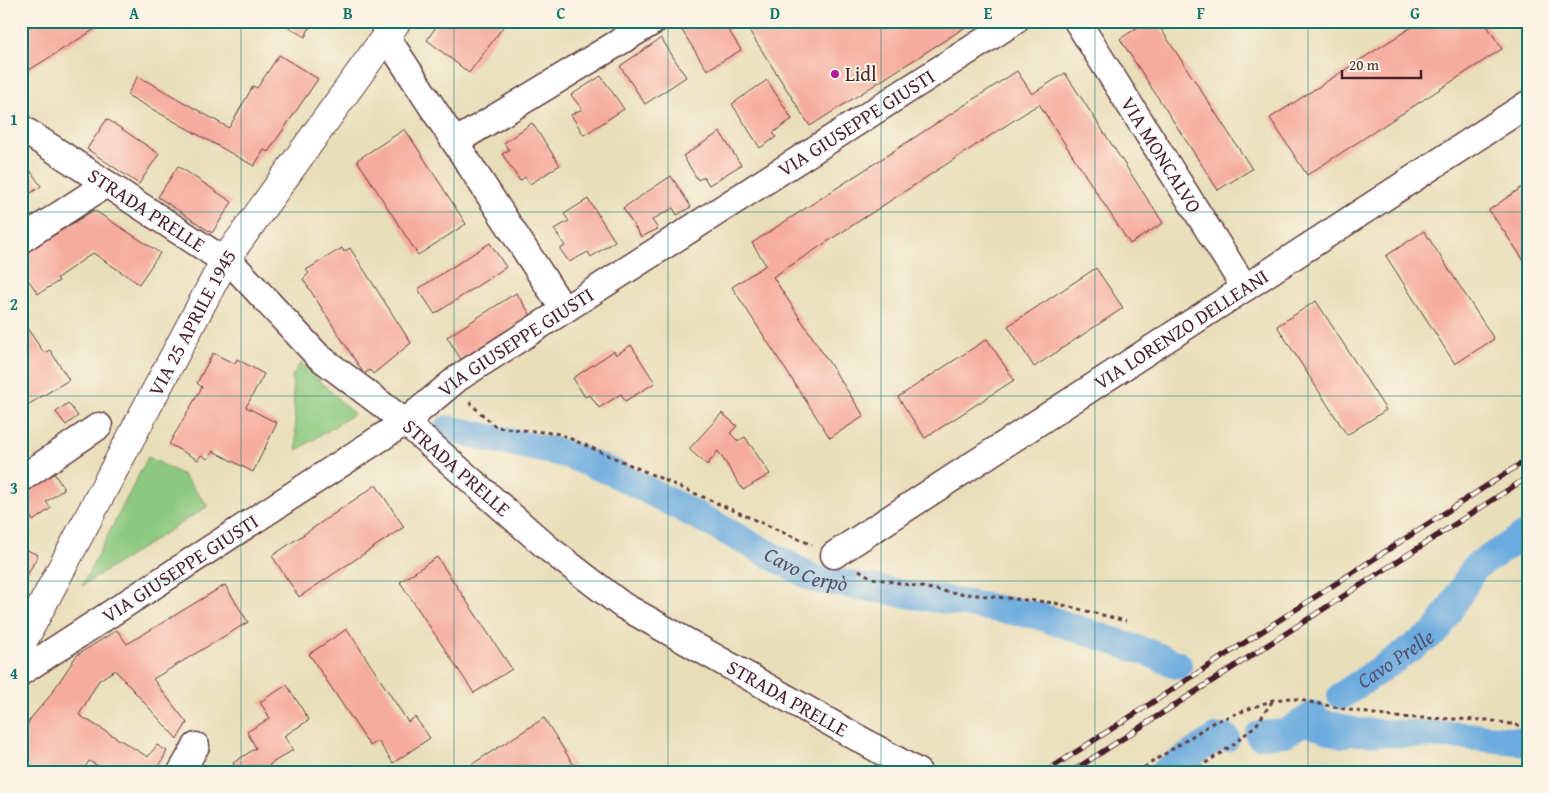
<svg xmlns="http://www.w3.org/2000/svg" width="1549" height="793" viewBox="0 0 1549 793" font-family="'Gentium Book Plus',serif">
  <rect width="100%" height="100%" fill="#fcf5e5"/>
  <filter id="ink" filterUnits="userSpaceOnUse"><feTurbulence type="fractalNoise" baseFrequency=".02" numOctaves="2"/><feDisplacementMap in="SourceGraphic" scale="10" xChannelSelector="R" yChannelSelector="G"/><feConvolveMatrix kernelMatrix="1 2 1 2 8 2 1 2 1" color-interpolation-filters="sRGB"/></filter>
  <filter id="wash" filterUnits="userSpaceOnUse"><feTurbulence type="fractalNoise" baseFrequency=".0096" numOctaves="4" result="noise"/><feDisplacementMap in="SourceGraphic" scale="20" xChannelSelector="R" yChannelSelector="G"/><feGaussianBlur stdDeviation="1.12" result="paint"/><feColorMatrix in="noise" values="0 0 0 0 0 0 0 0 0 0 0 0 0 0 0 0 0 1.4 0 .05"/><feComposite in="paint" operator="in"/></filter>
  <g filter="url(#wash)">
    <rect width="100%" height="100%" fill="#e8deba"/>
    <g fill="#8cc97f" stroke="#6b7455">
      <path d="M 301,363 L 354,414 L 297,450 L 292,376 Z"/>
      <path d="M 148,457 L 183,475 L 208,506 L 82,586 Z"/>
    </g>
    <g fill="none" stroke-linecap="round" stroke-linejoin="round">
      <path stroke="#6baade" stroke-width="8" d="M 1294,728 L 1341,745 L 1346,744 L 1357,732"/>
      <g stroke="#6baade" stroke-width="28">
        <path id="s1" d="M 448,429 L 566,454 L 614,473 L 711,523 L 815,579 L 1036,615 L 1152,654 L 1178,665"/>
        <path id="s2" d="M 1341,696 L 1437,631 L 1475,567 L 1528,533"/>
        <path d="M 1324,723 L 1357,732 L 1466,736 L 1528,742"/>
        <path d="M 1259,735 L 1285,733 L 1314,715"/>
        <path d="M 1164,772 L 1216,738 L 1226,738"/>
      </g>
    </g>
    <g id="blocks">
      <g fill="#f5ab9d">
        <path d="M 24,21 L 108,21 L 21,75 L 21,23 Z"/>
        <path d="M 278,21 L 313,21 L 305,37 Z"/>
        <path d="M 440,21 L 496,21 L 503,27 L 469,73 L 427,40 Z"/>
        <path d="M 693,21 L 723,21 L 741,50 L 707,70 L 681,29 Z"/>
        <path d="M 743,21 L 975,21 L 810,126 Z"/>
        <path d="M 1147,21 L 1173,21 L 1161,29 L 1252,169 L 1218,190 L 1120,39 Z"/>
        <path d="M 1421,21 L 1484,21 L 1502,49 L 1307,175 L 1270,118 Z"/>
        <path d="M 661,38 L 686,77 L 645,104 L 620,66 Z"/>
        <path d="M 279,55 L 318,79 L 268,152 L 264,150 L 254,166 L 127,95 L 138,76 L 229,128 L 253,86 L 257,88 Z"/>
        <path d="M 1017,71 L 1032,94 L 1065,73 L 1163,223 L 1130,244 L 1039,104 L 773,277 L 864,416 L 830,438 L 732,287 L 766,265 L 752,243 Z"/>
        <path d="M 601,76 L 624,109 L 584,135 L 571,115 L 582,109 L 571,95 Z"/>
        <path d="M 767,80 L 792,119 L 773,133 L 776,137 L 760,148 L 732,104 Z"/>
        <path d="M 107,119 L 159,154 L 139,184 L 87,149 Z"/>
        <path d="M 532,123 L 560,165 L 530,184 L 525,177 L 520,181 L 502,154 L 509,150 L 504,143 Z"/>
        <path d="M 405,129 L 466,224 L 418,255 L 357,160 Z"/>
        <path d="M 720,132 L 741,165 L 709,185 L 704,177 L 698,180 L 683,156 Z"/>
        <path d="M 25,163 L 41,186 L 21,200 L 21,166 Z"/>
        <path d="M 178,166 L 232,202 L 212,233 L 158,197 Z"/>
        <path d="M 671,176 L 691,207 L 677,215 L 673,208 L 652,220 L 658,229 L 641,237 L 623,208 Z"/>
        <path d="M 1528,183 L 1528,266 L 1489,210 Z"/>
        <path d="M 588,199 L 615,241 L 591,257 L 588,252 L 569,262 L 560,249 L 565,246 L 554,229 L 569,221 L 564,214 Z"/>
        <path d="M 94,210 L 160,253 L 139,284 L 93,253 L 57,278 L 59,281 L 38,294 L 29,281 L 21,286 L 21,256 Z"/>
        <path d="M 1424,231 L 1494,339 L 1455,364 L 1386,256 Z"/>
        <path d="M 490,243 L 506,267 L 435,314 L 418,289 Z"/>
        <path d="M 342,248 L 344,252 L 350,248 L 411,343 L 373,374 L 370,370 L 364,374 L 303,279 L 309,273 L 306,270 Z"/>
        <path d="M 1096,268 L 1123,308 L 1034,367 L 1008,326 Z"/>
        <path d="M 516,293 L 532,317 L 462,361 L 447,337 Z"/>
        <path d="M 1316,301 L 1386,410 L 1347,435 L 1277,326 Z"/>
        <path d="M 27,328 L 44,353 L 50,350 L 69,380 L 21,409 L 21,371 L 27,367 L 21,358 L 21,332 Z"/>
        <path d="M 987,339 L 1014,380 L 925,438 L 898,397 Z"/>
        <path d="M 631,345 L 655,383 L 625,401 L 621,394 L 599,408 L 590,395 L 585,397 L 573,378 L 614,351 L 616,355 Z"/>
        <path d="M 213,353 L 235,364 L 237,359 L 264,374 L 246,407 L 277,423 L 253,472 L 213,451 L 208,459 L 201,455 L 198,460 L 169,444 L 202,387 L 197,383 Z"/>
        <path d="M 68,403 L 78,416 L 66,425 L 56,412 Z"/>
        <path d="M 722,413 L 737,426 L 730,433 L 738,441 L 745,437 L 770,474 L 743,490 L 718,451 L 707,465 L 689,449 Z"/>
        <path d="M 21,450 L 27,459 L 21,463 Z"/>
        <path d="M 50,467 L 64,489 L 46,502 L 51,508 L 33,521 L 25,509 L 21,513 L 21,487 Z"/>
        <path d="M 376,485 L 404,527 L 299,597 L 272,556 Z"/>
        <path d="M 21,547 L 38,555 L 21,587 Z"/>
        <path d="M 437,557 L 512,669 L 474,693 L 400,582 Z"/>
        <path d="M 225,585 L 248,622 L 153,679 L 187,723 L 177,739 L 115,670 L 99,680 L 79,715 L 148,757 L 157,745 L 167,751 L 156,772 L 109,772 L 89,761 L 82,772 L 21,772 L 21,735 L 31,718 L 49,697 L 77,655 L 117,630 L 127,644 Z"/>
        <path d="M 347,629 L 408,722 L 415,717 L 430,738 L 393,763 L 378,741 L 370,746 L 309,654 Z"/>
        <path d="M 287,685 L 309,720 L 284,736 L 293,750 L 269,765 L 274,772 L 238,772 L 233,763 L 256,748 L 247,732 L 270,718 L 260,702 Z"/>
        <path d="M 544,718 L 578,772 L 460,772 Z"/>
      </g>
    </g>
  </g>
  <g filter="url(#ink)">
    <use href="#blocks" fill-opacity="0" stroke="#623c40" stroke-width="1"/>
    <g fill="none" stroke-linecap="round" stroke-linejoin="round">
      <defs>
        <g id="minor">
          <path id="s3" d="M 1077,21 L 1245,288"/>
          <path d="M 386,36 L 564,310"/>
          <path id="s4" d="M 21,128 L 237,269 L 318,356 L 405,422 L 549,549 L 622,605 L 918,772"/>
          <path d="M 455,142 L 654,21"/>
          <path d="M 21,240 L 97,190 L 105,183"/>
          <path d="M 21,479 L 99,426"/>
          <path id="s5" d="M 834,555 L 1528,104"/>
          <path id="s6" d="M 21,672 L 405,422 L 458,378 L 1015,21"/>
          <path d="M 181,772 L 196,746"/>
        </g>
        <g id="tertiary">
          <path id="s7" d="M 21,645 L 225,260 L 397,21"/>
        </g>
      </defs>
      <use href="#minor" stroke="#623c40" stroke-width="29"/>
      <use href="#tertiary" stroke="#623c40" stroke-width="30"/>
      <g stroke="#623c40" stroke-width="3" stroke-dasharray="4 4" stroke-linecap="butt">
        <path d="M 470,401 L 473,406 L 496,427 L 560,434 L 812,545"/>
        <path d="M 859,570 L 872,578 L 948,592 L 1055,603 L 1126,621"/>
        <path d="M 1137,772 L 1214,722 L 1273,700 L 1290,698 L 1350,710 L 1392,717 L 1488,720 L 1528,727"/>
        <path d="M 1192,772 L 1233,745 L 1257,724 L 1273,700"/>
      </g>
      <use href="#minor" stroke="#fff" stroke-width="26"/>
      <use href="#tertiary" stroke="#fff" stroke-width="28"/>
      <defs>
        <g id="rail">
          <path d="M 1045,772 L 1528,459"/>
          <path d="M 1071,772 L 1528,477"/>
        </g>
      </defs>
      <use href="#rail" stroke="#4a1f2b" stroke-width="5.5"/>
      <use href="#rail" stroke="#fcf5e5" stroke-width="4" stroke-dasharray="11" stroke-linecap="butt"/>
    </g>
  </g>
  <path fill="none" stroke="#0f766e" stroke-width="1" stroke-opacity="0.55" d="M 241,21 L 241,772M 454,21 L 454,772M 668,21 L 668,772M 881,21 L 881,772M 1095,21 L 1095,772M 1308,21 L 1308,772M 21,212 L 1528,212M 21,396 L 1528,396M 21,581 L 1528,581"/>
  <circle fill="#b5179e" stroke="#fcf5e5" stroke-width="2" cx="835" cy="74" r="5"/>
  <g text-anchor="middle" stroke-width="4" stroke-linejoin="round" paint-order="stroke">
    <g font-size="20" fill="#4a1f2b" stroke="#fcf5e5" text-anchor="start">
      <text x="845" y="81">Lidl</text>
    </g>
    <g font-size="20" fill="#4a1f2b" stroke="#fcf5e5">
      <text dy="7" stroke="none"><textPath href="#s6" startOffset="1000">VIA GIUSEPPE GIUSTI</textPath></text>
      <text dy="7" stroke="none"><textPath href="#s3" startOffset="158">VIA MONCALVO</textPath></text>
      <text dy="7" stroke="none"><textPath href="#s4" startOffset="150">STRADA PRELLE</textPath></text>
      <text dy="7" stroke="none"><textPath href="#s7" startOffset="365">VIA 25 APRILE 1945</textPath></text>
      <text dy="7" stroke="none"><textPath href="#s5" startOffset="414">VIA LORENZO DELLEANI</textPath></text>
      <text dy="7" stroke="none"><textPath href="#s6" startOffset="595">VIA GIUSEPPE GIUSTI</textPath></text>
      <text dy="7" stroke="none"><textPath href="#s4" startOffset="555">STRADA PRELLE</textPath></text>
      <text dy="7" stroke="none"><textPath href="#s6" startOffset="190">VIA GIUSEPPE GIUSTI</textPath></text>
      <text dy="7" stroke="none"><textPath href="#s4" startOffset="960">STRADA PRELLE</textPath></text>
    </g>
    <g font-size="21" font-style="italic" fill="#56506a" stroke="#fcf5e5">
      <text dy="7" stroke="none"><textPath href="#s1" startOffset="388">Cavo Cerpò</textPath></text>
      <text dy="7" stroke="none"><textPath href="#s2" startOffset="66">Cavo Prelle</textPath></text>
    </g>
  </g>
  <rect width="1549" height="793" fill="none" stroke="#fcf5e5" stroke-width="55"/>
  <path d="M1342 70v8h79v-8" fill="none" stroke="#4a1f2b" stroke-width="2.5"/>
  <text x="1349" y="70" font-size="15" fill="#4a1f2b" stroke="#fcf5e5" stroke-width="4" paint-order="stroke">20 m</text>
  <rect x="28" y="28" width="1494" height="738" fill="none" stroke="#0f766e" stroke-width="2"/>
  <g font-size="16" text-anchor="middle" font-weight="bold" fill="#0f766e">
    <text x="134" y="19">A</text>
    <text x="348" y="19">B</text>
    <text x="561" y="19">C</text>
    <text x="775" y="19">D</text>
    <text x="988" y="19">E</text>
    <text x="1201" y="19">F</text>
    <text x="1415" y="19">G</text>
    <text x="14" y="125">1</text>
    <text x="14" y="310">2</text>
    <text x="14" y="494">3</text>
    <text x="14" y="679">4</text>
  </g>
</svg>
